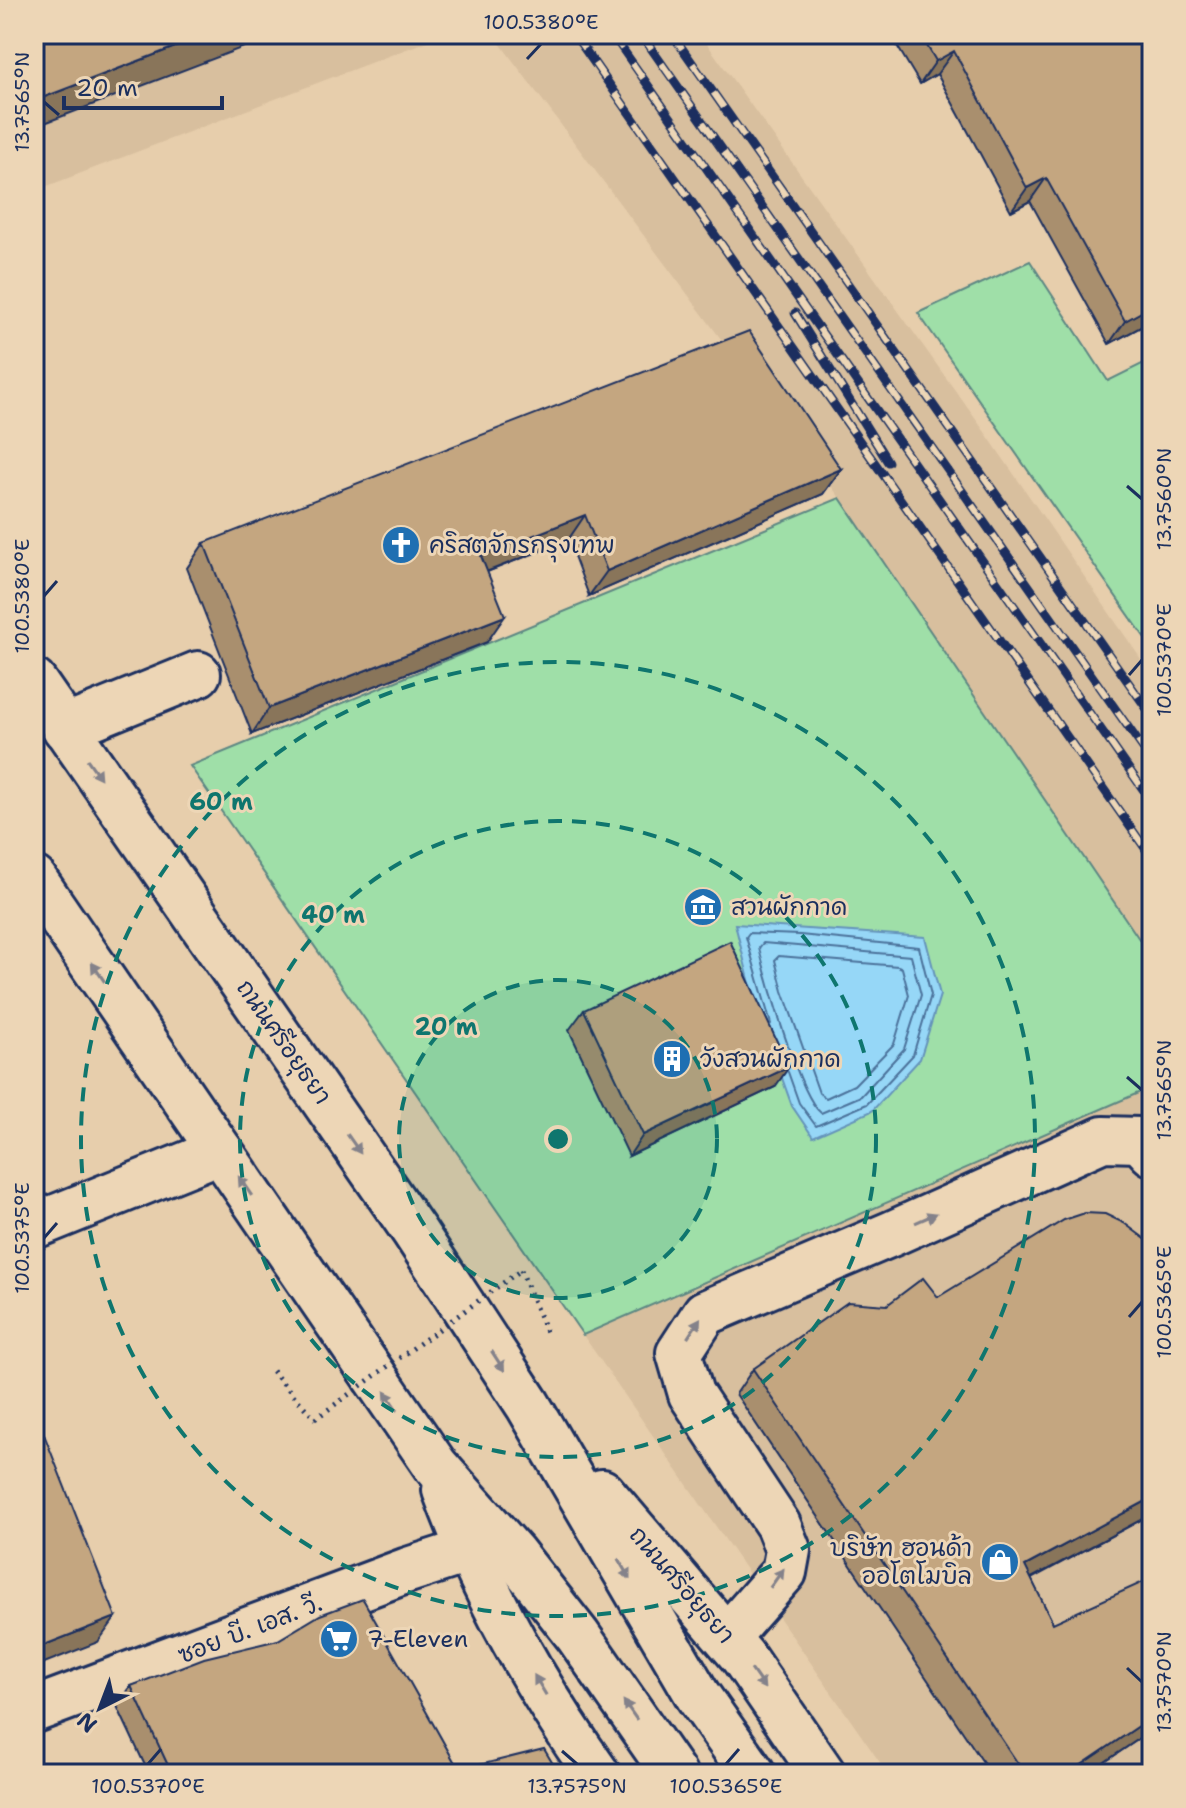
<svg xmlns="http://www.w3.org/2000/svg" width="1186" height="1808" viewBox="0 0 1186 1808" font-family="'Shantell Sans','Playpen Sans Thai',sans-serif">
  <rect width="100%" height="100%" fill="#e7ceac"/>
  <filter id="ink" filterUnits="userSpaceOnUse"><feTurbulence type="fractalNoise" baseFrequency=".0125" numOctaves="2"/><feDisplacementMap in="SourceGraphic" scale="16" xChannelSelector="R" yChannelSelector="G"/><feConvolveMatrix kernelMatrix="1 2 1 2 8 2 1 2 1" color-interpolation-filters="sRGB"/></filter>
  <g filter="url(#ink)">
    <g fill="#d8bf9e">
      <path d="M 34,34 L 446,34 L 34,191 Z"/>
      <path d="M 493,34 L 700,34 L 987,435 L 1152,675 L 1152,958 L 840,498 Z"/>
      <path d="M 1152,1087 L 1152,1774 L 888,1774 L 583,1335 Z"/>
    </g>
    <g fill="#9fdfa8" stroke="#5d8783" stroke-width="2">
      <path d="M 1030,261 L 1108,381 L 1152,359 L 1152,648 L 918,313 Z"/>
      <path d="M 840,498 L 1152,958 L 1152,1087 L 583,1335 L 190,766 Z"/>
    </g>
    <path fill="#96d7f7" stroke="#6594ba" stroke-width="2" d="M 735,924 L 925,937 L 940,995 L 920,1059 L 872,1111 L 813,1137 L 792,1106 L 754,1000 Z"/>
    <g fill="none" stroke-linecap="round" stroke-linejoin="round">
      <g stroke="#4c729b" stroke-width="2">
        <path d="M 763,943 L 911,956 L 921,995 L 904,1049 L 861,1096 L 821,1113 C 799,1096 767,980 759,948 Z"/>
        <path d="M 779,956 L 898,966 L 902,968 L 909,995 L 894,1044 L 854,1085 L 826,1098 L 819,1093 L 783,991 L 775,960 Z"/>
        <path d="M 771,1024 L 746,937 L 749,933 L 800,935 L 919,947 L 931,995 L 913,1055 L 867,1104 L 816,1126 L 799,1103 L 788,1072"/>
      </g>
      <defs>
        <g id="minor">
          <path d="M 65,728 L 198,674"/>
          <path d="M 34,1226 L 220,1151"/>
          <path d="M 727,1637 L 784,1572 L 788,1550 L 778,1525 L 691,1394 L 679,1353 L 705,1313 L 891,1234 L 1103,1139 L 1140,1140 L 1152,1153"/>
          <path d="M 34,1710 L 408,1570 L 467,1551"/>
        </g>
        <g id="major">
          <path d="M 34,682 L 414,1231 L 528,1405 L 698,1696 L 753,1774"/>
          <path d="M 34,879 L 435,1465 L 513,1553 L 578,1636 L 674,1774"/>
          <path d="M 445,1490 C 482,1591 535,1686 597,1774"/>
          <path d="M 602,1492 L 743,1657 L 823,1774"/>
        </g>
      </defs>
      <use href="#minor" stroke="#1b2f5e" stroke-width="50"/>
      <use href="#major" stroke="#1b2f5e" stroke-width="50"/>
      <g stroke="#1b2f5e" stroke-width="5" stroke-dasharray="2 6" stroke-linecap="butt">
        <path d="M 521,1270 L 546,1332"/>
        <path d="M 272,1371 L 315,1419"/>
      </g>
      <use href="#minor" stroke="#edd6b6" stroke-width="44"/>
      <use href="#major" stroke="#edd6b6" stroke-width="44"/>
      <defs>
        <g id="rail">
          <path d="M 574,34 L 1152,858"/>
          <path d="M 612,34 L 1152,802"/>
          <path d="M 641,34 L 1152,761"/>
          <path d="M 672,34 L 1152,716"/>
          <path d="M 795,313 L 888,462"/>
        </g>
      </defs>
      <use href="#rail" stroke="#1b2f5e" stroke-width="9"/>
      <use href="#rail" stroke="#edd6b6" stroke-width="6" stroke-dasharray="18" stroke-linecap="butt"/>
      <path stroke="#1b2f5e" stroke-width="5" stroke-dasharray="2 6" stroke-linecap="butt" d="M 315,1419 L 521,1270"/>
    </g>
    <g fill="#a98f6e" stroke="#1b2f5e" stroke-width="2">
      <path d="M 890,34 L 1152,34 L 1152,321 L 1109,344 L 1030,201 L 1011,211 L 937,74 L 920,84 Z"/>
      <path d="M 841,469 L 823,494 L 589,596 L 568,540 L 487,572 L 487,642 L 252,734 L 187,568 L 204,543 Z"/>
      <path d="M 584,1010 L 775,1087 L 629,1156 L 569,1030 Z"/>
      <path d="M 1152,1244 L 1152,1514 L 1031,1579 L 1053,1623 L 1152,1730 L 1087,1774 L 991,1774 L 736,1394 L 753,1369 L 887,1305 L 938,1297 Z"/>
      <path d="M 278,1640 L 459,1770 L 559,1774 L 149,1774 L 117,1706 L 131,1686 Z"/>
    </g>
    <g fill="#89745a" stroke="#1b2f5e" stroke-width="2">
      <path d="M 209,34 L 278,34 L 34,127 L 34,101 Z"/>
      <path d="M 954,51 L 937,74 L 920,84 L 936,61 Z"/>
      <path d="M 1046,178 L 1030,201 L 1011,211 L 1027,188 Z"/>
      <path d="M 1152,306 L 1152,321 L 1109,344 L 1125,321 Z"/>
      <path d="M 841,469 L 823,494 L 589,596 L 607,571 Z"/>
      <path d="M 585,515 L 568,540 L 463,581 L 481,556 Z"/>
      <path d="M 505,616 L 487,642 L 252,734 L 269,708 Z"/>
      <path d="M 789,1067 L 775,1087 L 629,1156 L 643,1135 Z"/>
      <path d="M 1152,1498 L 1152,1514 L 1007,1591 L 1025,1566 Z"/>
      <path d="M 116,1617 L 98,1642 L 34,1667 L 34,1649 Z"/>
      <path d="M 1152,1717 L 1152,1730 L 1087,1774 L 1068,1774 Z"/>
    </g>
    <g fill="#c4a680" stroke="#1b2f5e" stroke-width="2">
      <path d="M 34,34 L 209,34 L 34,101 Z"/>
      <path d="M 920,34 L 1152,34 L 1152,306 L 1125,321 L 1046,178 L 1027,188 L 954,51 L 936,61 Z"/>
      <path d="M 749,331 L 841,469 L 607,571 L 585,515 L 481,556 L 505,616 L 269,708 L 204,543 Z"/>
      <path d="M 730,941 L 789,1067 L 643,1135 L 584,1010 Z"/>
      <path d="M 1085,1213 L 1105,1214 L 1124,1223 L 1152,1244 L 1152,1498 L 1025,1566 L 1053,1623 L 1152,1578 L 1152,1717 L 1068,1774 L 1025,1774 L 753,1369 L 848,1302 L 887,1305 L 923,1278 L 938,1297 L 1064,1220 Z"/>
      <path d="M 34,1409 L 116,1617 L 34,1649 Z"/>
      <path d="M 363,1599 L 459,1770 L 544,1749 L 559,1774 L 172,1774 L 131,1686 L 204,1658 L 278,1640 L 320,1615 Z"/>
    </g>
    <defs><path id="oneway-solid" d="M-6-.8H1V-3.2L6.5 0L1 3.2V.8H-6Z" transform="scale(2)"/></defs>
    <g fill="#84828a">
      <use href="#oneway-solid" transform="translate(94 769) rotate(55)"/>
      <use href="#oneway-solid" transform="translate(98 972) rotate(-124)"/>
      <use href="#oneway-solid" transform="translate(354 1144) rotate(55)"/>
      <use href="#oneway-solid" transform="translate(245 1186) rotate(-124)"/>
      <use href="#oneway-solid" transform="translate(926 1218) rotate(-24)"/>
      <use href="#oneway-solid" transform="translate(694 1328) rotate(-57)"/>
      <use href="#oneway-solid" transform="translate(498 1361) rotate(57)"/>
      <use href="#oneway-solid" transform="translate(391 1401) rotate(-124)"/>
      <use href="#oneway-solid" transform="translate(624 1569) rotate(60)"/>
      <use href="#oneway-solid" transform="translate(777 1578) rotate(-54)"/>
      <use href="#oneway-solid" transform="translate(758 1679) rotate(55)"/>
      <use href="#oneway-solid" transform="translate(540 1685) rotate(-121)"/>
      <use href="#oneway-solid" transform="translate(630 1710) rotate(-125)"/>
    </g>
  </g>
  <path fill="none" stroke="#1b2f5e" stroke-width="3" d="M 527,59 L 541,44M 44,102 L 59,115M 1127,486 L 1142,499M 44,596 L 57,581M 1129,675 L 1142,660M 1127,1077 L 1142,1090M 44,1238 L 57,1223M 1129,1317 L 1142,1302M 1127,1668 L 1142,1682M 562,1751 L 577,1764M 148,1764 L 161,1749M 726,1764 L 739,1749"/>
  <circle cx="558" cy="1139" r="159" fill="#0f766e" fill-opacity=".12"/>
  <g fill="none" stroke="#0f766e" stroke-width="4" stroke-dasharray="14 10">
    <circle cx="558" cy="1139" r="159"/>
    <circle cx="558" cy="1139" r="318"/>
    <circle cx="558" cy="1139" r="477"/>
  </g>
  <defs>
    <symbol id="church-disc" viewBox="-11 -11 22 22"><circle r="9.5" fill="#1f6fb2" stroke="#edd6b6"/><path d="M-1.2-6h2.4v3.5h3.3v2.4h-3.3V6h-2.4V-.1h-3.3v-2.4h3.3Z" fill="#fff"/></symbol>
    <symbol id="museum-disc" viewBox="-11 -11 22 22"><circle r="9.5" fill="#1f6fb2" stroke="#edd6b6"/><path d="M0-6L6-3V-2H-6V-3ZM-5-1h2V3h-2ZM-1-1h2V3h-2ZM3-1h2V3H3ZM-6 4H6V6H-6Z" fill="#fff"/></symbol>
    <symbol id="building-disc" viewBox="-11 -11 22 22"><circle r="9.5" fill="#1f6fb2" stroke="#edd6b6"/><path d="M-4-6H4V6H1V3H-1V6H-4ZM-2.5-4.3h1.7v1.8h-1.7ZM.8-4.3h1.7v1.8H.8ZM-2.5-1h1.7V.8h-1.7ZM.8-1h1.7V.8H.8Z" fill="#fff"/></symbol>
    <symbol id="shop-disc" viewBox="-11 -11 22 22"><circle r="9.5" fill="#1f6fb2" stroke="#edd6b6"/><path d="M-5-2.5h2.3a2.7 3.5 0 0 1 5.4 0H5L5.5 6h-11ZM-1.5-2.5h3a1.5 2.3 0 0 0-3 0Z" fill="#fff"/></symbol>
    <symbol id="supermarket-disc" viewBox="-11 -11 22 22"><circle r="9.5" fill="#1f6fb2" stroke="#edd6b6"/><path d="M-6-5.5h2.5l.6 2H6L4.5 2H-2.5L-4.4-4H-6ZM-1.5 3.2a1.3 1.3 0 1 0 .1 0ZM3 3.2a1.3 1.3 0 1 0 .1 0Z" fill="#fff"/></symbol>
  </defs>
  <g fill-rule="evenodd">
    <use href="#church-disc" x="379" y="523" width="44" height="44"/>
    <use href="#museum-disc" x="681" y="885" width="44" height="44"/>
    <use href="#building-disc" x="650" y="1037" width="44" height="44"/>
    <use href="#shop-disc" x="978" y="1540" width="44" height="44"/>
    <use href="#supermarket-disc" x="317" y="1617" width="44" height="44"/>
  </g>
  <g text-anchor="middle" stroke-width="6" stroke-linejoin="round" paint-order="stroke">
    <g font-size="24" fill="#1b2f5e" stroke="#edd6b6" text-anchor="start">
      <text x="429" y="553">คริสตจักรกรุงเทพ</text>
      <text x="731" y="915">สวนผักกาด</text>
      <text x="700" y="1067">วังสวนผักกาด</text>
      <text x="972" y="1556" text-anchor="end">บริษัท ฮอนด้า<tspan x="972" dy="28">ออโตโมบิล</tspan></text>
      <text x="367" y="1647">7-Eleven</text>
    </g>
    <g font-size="24" fill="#1b2f5e" stroke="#edd6b6">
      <text transform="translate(284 1042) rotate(55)" y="8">ถนนศรีอยุธยา</text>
      <text transform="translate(682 1585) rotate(49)" y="8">ถนนศรีอยุธยา</text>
      <text transform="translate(250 1629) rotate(-21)" y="8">ซอย บี. เอส. วี.</text>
    </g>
  </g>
  <circle cx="558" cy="1139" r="12" fill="#0f766e" stroke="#edd6b6" stroke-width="4"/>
  <g font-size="24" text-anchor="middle" font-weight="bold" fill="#0f766e" stroke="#edd6b6" stroke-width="6" stroke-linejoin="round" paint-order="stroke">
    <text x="221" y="810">60 m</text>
    <text x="333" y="923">40 m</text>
    <text x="446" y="1035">20 m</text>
  </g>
  <rect width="1186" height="1808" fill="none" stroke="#edd6b6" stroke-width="88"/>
  <g transform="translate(100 1708) rotate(222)" stroke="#edd6b6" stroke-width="6" paint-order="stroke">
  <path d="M0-6L14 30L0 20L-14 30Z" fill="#1b2f5e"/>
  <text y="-12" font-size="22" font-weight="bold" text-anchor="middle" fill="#1b2f5e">N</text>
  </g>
  <path d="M64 96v12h158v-12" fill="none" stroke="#1b2f5e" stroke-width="4"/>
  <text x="76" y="96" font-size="24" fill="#1b2f5e" stroke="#edd6b6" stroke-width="6" paint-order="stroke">20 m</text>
  <rect x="44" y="44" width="1098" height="1720" fill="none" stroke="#1b2f5e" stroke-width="3"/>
  <g font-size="20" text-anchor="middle" fill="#1b2f5e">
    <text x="541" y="29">100.5380°E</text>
    <text transform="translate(22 102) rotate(-90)" y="7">13.7565°N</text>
    <text transform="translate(1164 499) rotate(-90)" y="7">13.7560°N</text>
    <text transform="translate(22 596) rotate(-90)" y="7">100.5380°E</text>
    <text transform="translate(1164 660) rotate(-90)" y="7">100.5370°E</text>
    <text transform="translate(1164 1090) rotate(-90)" y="7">13.7565°N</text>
    <text transform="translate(22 1238) rotate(-90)" y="7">100.5375°E</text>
    <text transform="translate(1164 1302) rotate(-90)" y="7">100.5365°E</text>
    <text transform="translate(1164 1682) rotate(-90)" y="7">13.7570°N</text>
    <text x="148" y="1793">100.5370°E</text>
    <text x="577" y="1793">13.7575°N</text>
    <text x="726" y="1793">100.5365°E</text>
  </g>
</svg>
